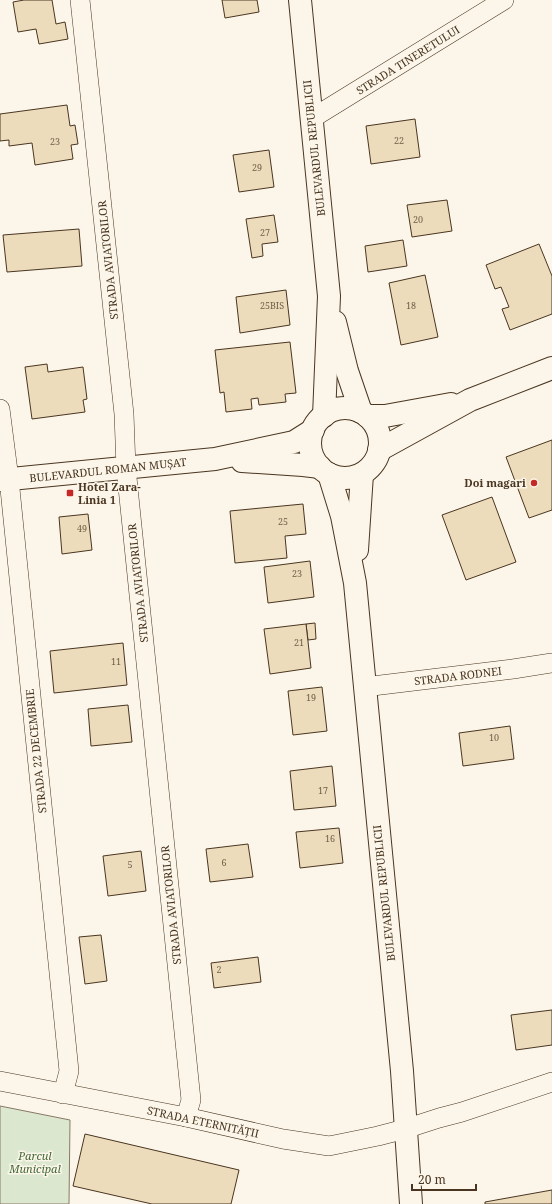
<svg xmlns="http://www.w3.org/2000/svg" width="552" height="1204" viewBox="0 0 552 1204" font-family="'Noto Serif',serif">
  <rect width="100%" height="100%" fill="#fbf6e9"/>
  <path fill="#dce7d0" stroke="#887966" d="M 0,1106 L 70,1120 L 69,1204 L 0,1204 Z"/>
  <g fill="#ecdcbc" stroke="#4a3520">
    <path d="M 24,0 L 52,0 L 56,24 L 65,22 L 68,39 L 39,44 L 36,29 L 18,32 L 13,2 Z"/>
    <path d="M 222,0 L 257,0 L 259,12 L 225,18 Z"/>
    <path d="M 67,105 L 70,126 L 75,125 L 78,144 L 71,145 L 73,159 L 35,165 L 32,143 L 9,146 L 9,140 L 0,141 L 0,114 Z"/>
    <path d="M 415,119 L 420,157 L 371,164 L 366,126 Z"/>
    <path d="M 269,150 L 274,187 L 239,192 L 233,155 Z"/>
    <path d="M 447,200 L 452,231 L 412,237 L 407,205 Z"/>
    <path d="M 274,215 L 278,242 L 262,244 L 263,256 L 252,258 L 246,219 Z"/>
    <path d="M 79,229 L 82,266 L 7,272 L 3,235 Z"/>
    <path d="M 403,240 L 407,266 L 368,272 L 365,246 Z"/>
    <path d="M 539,244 L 552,276 L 552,314 L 510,330 L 502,309 L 509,307 L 501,287 L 495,289 L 486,265 Z"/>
    <path d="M 425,275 L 438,337 L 401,345 L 389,283 Z"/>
    <path d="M 286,290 L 290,325 L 240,333 L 236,297 Z"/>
    <path d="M 290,342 L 296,393 L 285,394 L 286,402 L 259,405 L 258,398 L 251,399 L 252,409 L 226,412 L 224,392 L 220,393 L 215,350 Z"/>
    <path d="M 47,364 L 48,372 L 83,367 L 87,399 L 83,400 L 85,412 L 32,419 L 25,367 Z"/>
    <path d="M 552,440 L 552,510 L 529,518 L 506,457 Z"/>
    <path d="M 492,497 L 516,562 L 466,580 L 442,515 Z"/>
    <path d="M 303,504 L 306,534 L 285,536 L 287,558 L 235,563 L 230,511 Z"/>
    <path d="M 88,514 L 92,550 L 62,554 L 59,517 Z"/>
    <path d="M 310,561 L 314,597 L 268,603 L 264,567 Z"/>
    <path d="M 315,623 L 316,639 L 308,640 L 306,624 Z"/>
    <path d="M 306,624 L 311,668 L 270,674 L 264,629 Z"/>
    <path d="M 123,643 L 127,685 L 54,693 L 50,651 Z"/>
    <path d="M 322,687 L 327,731 L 293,735 L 288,691 Z"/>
    <path d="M 128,705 L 132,742 L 91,746 L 88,709 Z"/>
    <path d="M 510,726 L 514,759 L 463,766 L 459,733 Z"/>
    <path d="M 332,766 L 336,806 L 294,810 L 290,771 Z"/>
    <path d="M 339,828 L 343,863 L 300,868 L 296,832 Z"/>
    <path d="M 248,844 L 253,877 L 210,882 L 206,849 Z"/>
    <path d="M 141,851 L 146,891 L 108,896 L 103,856 Z"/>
    <path d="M 101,935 L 107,981 L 85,984 L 79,937 Z"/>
    <path d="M 258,957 L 261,982 L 214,988 L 211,963 Z"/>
    <path d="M 552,1010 L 552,1045 L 516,1050 L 511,1015 Z"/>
    <path d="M 85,1134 L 239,1170 L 231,1204 L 152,1204 L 73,1186 Z"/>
    <path d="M 552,1190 L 552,1204 L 485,1204 L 485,1202 Z"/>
  </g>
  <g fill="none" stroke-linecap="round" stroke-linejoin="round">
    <defs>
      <g id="street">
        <path d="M 80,0 L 124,414 L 126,468 L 191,1100 L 186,1117"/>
        <path d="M 311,119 L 504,0"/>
        <path d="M 0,409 L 9,479 L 69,1071 L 63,1094"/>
        <path d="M 364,687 L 513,669 L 552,663"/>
        <path d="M 0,1081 L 186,1117 L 283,1139 L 329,1146 L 378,1136 L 405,1129 L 439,1118 L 462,1112 L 552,1082"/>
      </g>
      <g id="secondary">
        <path d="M 300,0 L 329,296 L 324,416"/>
        <path d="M 335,322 L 347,371 L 361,412"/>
        <path d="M 242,461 L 303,465 L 320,467"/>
        <path d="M 0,480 L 215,459 L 294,442 L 313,430"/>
      </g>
      <g id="primary">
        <circle cx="345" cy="443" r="35"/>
        <path d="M 367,416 L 385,416 L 451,404"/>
        <path d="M 379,450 L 470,400 L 552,368"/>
        <path d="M 329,474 L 342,516 L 355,583 L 402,1071 L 411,1204"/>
        <path d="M 357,550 L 362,474"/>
      </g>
    </defs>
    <use href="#street" stroke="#4a3520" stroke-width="20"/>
    <use href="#secondary" stroke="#4a3520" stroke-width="24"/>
    <use href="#primary" stroke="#4a3520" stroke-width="24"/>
    <use href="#street" stroke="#fbf6e9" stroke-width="19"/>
    <use href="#secondary" stroke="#fbf6e9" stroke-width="22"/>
    <use href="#primary" stroke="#fbf6e9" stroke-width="22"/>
  </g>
  <g fill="#c62828" stroke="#fbf6e9" stroke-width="1.5">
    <circle cx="534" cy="483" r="4"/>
    <rect x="66" y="489" width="8" height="8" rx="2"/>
  </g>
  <g text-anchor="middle" stroke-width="3" stroke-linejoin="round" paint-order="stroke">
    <g font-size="9" fill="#725f47">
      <text x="399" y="144">22</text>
      <text x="55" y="145">23</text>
      <text x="257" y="171">29</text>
      <text x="418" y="223">20</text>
      <text x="265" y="236">27</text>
      <text x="272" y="309">25BIS</text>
      <text x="411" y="309">18</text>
      <text x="283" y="525">25</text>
      <text x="82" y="532">49</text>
      <text x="297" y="577">23</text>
      <text x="299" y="646">21</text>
      <text x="116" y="665">11</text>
      <text x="311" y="701">19</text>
      <text x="494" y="741">10</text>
      <text x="323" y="794">17</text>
      <text x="330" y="842">16</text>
      <text x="224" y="866">6</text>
      <text x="130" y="868">5</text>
      <text x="219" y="973">2</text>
    </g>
    <g font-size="11" fill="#4a3520" stroke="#fbf6e9">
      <text transform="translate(408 60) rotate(-32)" y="4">STRADA TINERETULUI</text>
      <text transform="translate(314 148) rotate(-96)" y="4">BULEVARDUL REPUBLICII</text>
      <text transform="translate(108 260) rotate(-96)" y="4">STRADA AVIATORILOR</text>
      <text transform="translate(108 470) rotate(-6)" y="4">BULEVARDUL ROMAN MUȘAT</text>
      <text transform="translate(138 583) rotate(-96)" y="4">STRADA AVIATORILOR</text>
      <text transform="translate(458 676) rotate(-7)" y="4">STRADA RODNEI</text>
      <text transform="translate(36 751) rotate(-96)" y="4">STRADA 22 DECEMBRIE</text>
      <text transform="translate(384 893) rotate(-96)" y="4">BULEVARDUL REPUBLICII</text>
      <text transform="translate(171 905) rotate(-96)" y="4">STRADA AVIATORILOR</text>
      <text transform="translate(203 1122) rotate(12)" y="4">STRADA ETERNITĂȚII</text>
    </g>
    <g font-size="11" font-weight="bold" fill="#4a3520" stroke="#fbf6e9" text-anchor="end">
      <text x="526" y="487">Doi magari</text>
      <text x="78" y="491" text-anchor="start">Hotel Zara-<tspan x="78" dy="13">Linia 1</tspan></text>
    </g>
    <g font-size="11" font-style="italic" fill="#436837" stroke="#fbf6e9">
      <text x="35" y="1160">Parcul<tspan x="35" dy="13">Municipal</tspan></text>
    </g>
  </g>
  <path d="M412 1184v6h64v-6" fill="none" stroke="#4a3520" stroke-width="2"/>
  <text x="418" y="1184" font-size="12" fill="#4a3520" stroke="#fbf6e9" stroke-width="3" paint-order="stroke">20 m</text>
</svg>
